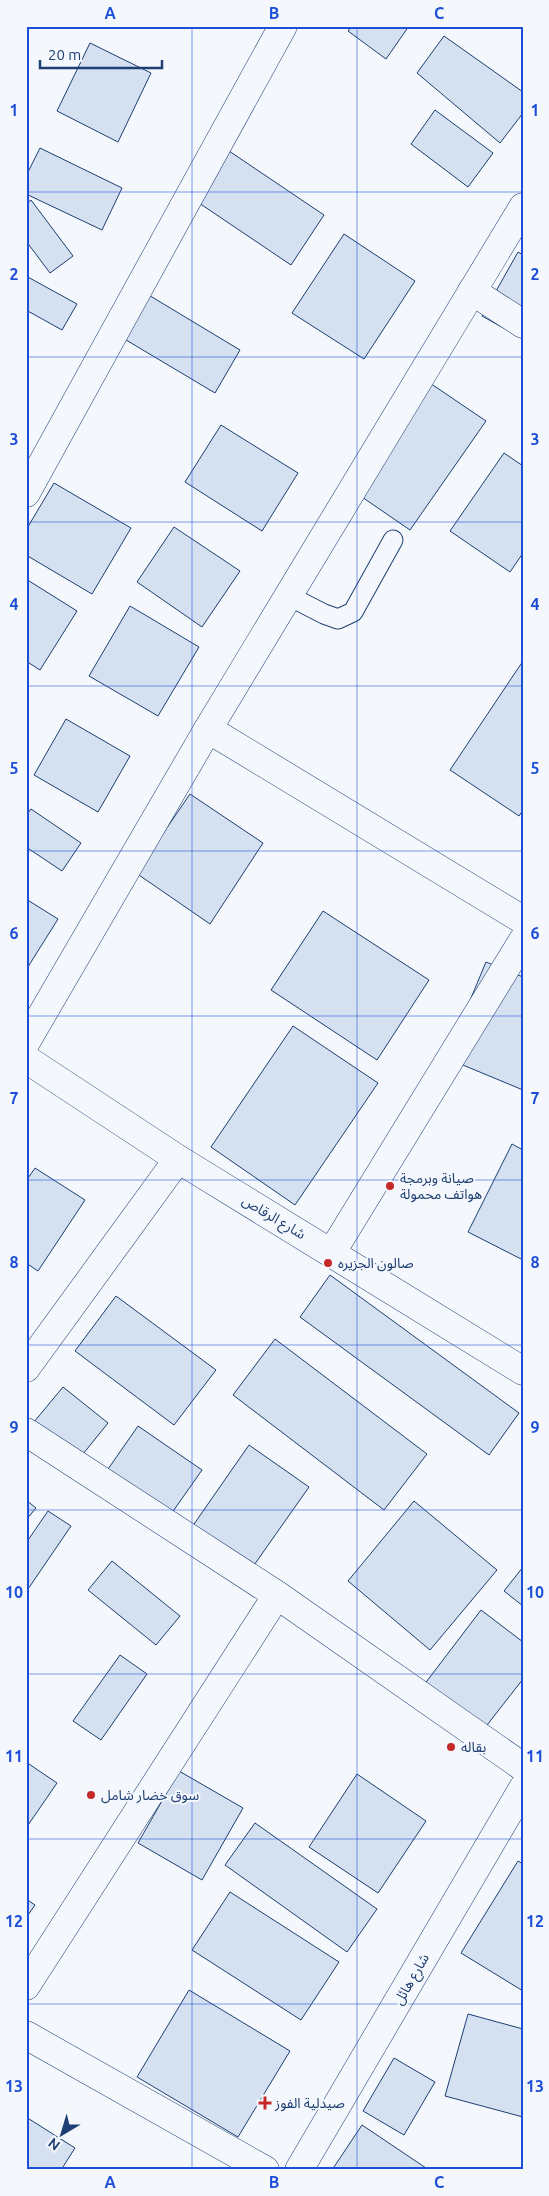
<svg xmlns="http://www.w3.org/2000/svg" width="549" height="2196" viewBox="0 0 549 2196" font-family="Ubuntu,'Noto Sans Arabic',sans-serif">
  <rect width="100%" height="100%" fill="#f4f7fb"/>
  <g fill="#d5e0f0" stroke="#1d3f73">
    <path d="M 352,26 L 409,26 L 386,59 L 348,31 Z"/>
    <path d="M 444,36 L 523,92 L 523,113 L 500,143 L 417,73 Z"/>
    <path d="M 90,43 L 151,73 L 118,142 L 57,111 Z"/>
    <path d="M 435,110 L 493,153 L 468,187 L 411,144 Z"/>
    <path d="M 40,148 L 122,188 L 102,230 L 26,194 L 26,176 Z"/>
    <path d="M 229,151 L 324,215 L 291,265 L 196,201 Z"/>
    <path d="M 31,200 L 73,256 L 50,273 L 26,241 L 26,204 Z"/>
    <path d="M 344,234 L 415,281 L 364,359 L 292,313 Z"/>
    <path d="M 518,252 L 523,255 L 523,339 L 482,316 Z"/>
    <path d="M 26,276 L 77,304 L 62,330 L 26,310 Z"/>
    <path d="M 137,288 L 240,350 L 215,393 L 111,331 Z"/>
    <path d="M 418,375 L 486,421 L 410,530 L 343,484 Z"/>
    <path d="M 221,425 L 298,473 L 262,531 L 185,482 Z"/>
    <path d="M 504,453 L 523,466 L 523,553 L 510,572 L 450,531 Z"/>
    <path d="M 54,483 L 131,528 L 92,594 L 26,555 L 26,530 Z"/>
    <path d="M 174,527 L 240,571 L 202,627 L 137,582 Z"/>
    <path d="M 26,579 L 77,611 L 40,670 L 26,661 Z"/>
    <path d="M 130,606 L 199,647 L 158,716 L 89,676 Z"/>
    <path d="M 523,661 L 523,810 L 519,816 L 450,770 Z"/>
    <path d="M 66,719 L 130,756 L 98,812 L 34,775 Z"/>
    <path d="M 190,794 L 263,843 L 210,924 L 136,873 Z"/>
    <path d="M 31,809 L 81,843 L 62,871 L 26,847 L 26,816 Z"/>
    <path d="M 26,899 L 58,919 L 26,970 Z"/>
    <path d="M 323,911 L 429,980 L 377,1060 L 271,990 Z"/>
    <path d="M 486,962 L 523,977 L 523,1090 L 446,1058 Z"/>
    <path d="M 293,1026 L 378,1083 L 295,1205 L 211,1147 Z"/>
    <path d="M 512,1144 L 523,1150 L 523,1260 L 468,1232 Z"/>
    <path d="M 35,1168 L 85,1200 L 38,1271 L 26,1263 L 26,1181 Z"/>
    <path d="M 330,1275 L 519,1413 L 489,1455 L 300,1317 Z"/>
    <path d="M 116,1296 L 216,1370 L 174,1425 L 75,1351 Z"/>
    <path d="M 275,1339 L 427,1454 L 384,1510 L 233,1395 Z"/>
    <path d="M 63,1387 L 108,1423 L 79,1459 L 34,1422 Z"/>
    <path d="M 138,1426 L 202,1470 L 169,1517 L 106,1472 Z"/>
    <path d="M 249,1445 L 309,1487 L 252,1568 L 192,1527 Z"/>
    <path d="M 26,1500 L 36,1508 L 26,1520 Z"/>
    <path d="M 414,1501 L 497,1570 L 430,1650 L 348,1581 Z"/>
    <path d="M 48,1511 L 71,1526 L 26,1592 L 26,1543 Z"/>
    <path d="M 112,1561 L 180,1616 L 156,1645 L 88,1590 Z"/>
    <path d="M 523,1567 L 523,1606 L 504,1591 Z"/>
    <path d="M 481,1610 L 523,1642 L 523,1679 L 473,1743 L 414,1698 Z"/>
    <path d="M 120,1655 L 147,1674 L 101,1740 L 73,1721 Z"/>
    <path d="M 26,1762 L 57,1783 L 26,1828 Z"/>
    <path d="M 179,1771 L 243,1808 L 202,1880 L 138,1843 Z"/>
    <path d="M 357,1774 L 426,1821 L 378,1893 L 309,1847 Z"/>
    <path d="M 255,1823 L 377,1909 L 347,1952 L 225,1865 Z"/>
    <path d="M 518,1861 L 523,1864 L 523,1991 L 461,1953 Z"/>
    <path d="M 230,1892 L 339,1962 L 301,2020 L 192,1950 Z"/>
    <path d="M 26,1899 L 35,1905 L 26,1918 Z"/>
    <path d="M 189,1990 L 290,2051 L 238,2137 L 137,2077 Z"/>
    <path d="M 468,2014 L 523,2029 L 523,2117 L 445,2096 Z"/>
    <path d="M 394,2058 L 435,2082 L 404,2135 L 363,2111 Z"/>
    <path d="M 26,2117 L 75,2148 L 61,2170 L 26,2170 Z"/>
    <path d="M 362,2125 L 426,2168 L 425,2170 L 332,2170 Z"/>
  </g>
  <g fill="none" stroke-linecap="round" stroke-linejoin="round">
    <defs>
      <path id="service" d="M 289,596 L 324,614 L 338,619 L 353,612 L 393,540"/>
      <g id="minor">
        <path d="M 472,291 L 523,324"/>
        <path d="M 26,493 L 283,26"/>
        <path d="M 208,729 L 523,920"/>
        <path d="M 26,1042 L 208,729 L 523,207"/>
        <path d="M 332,1252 L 523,940"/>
        <path d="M 26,1368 L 178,1159"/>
        <path d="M 26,1432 L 277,1595 L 523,1767"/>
        <path d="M 26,1986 L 277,1595"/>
        <path d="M 26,2035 L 265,2170"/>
      </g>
      <g id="tertiary">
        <path d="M 26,1059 L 178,1159 L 523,1371"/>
        <path d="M 299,2170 L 523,1788"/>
      </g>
    </defs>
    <use href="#service" stroke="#1d3f73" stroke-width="21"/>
    <use href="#minor" stroke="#1d3f73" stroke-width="29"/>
    <use href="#tertiary" stroke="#1d3f73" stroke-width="29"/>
    <use href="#service" stroke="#f4f7fb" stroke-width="19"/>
    <use href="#minor" stroke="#f4f7fb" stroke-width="28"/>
    <use href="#tertiary" stroke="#f4f7fb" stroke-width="28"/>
  </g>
  <path fill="none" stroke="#1d4ed8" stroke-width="1" stroke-opacity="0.55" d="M 192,26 L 192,2170M 357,26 L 357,2170M 26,192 L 523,192M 26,357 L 523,357M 26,522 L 523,522M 26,686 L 523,686M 26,851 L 523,851M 26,1016 L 523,1016M 26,1180 L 523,1180M 26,1345 L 523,1345M 26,1510 L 523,1510M 26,1674 L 523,1674M 26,1839 L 523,1839M 26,2004 L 523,2004"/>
  <g fill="#c62828" stroke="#f4f7fb" stroke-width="2">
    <circle cx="390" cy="1186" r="5"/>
    <circle cx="328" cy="1263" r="5"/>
    <circle cx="451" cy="1747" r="5"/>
    <circle cx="91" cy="1795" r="5"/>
    <path d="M262.5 2095.5h5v5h5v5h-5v5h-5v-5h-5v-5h5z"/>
  </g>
  <g text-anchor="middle" stroke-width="4" stroke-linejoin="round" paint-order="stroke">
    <g font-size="14" fill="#1d3f73" stroke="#f4f7fb" text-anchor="start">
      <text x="400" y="1183">صيانة وبرمجة<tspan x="400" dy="16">هواتف محمولة</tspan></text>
      <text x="338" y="1268">صالون الجزيره</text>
      <text x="461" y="1752">بقاله</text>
      <text x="101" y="1800">سوق خضار شامل</text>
      <text x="275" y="2108">صيدلية الفوز</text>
    </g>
    <g font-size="14" fill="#1d3f73" stroke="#f4f7fb">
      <text transform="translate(274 1217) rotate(31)" y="5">شارع الرقاص</text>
      <text transform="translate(411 1979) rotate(-60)" y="5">شارع هائل</text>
    </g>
  </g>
  <rect width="549" height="2196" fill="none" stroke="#f4f7fb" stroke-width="55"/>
  <g transform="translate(62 2134) rotate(218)" stroke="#f4f7fb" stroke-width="4" paint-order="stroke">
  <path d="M0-4L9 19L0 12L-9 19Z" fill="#1d3f73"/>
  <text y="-8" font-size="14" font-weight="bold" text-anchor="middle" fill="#1d3f73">N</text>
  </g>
  <path d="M40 60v8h122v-8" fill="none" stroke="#1d3f73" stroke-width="2.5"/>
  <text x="48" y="60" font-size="15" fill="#1d3f73" stroke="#f4f7fb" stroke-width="4" paint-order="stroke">20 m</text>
  <rect x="28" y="28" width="494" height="2140" fill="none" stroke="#1d4ed8" stroke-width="2"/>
  <g font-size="16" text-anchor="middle" font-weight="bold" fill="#1d4ed8">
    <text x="110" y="19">A</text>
    <text x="274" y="19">B</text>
    <text x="439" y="19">C</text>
    <text x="14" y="116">1</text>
    <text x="535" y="116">1</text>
    <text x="14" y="280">2</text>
    <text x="535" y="280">2</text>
    <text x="14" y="445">3</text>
    <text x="535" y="445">3</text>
    <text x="14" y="610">4</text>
    <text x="535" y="610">4</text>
    <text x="14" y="774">5</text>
    <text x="535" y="774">5</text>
    <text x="14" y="939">6</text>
    <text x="535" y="939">6</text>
    <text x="14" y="1104">7</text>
    <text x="535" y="1104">7</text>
    <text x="14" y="1268">8</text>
    <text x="535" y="1268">8</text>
    <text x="14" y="1433">9</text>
    <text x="535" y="1433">9</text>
    <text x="14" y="1598">10</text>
    <text x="535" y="1598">10</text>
    <text x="14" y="1762">11</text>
    <text x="535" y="1762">11</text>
    <text x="14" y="1927">12</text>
    <text x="535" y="1927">12</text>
    <text x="14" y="2092">13</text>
    <text x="535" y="2092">13</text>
    <text x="110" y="2188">A</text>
    <text x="274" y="2188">B</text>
    <text x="439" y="2188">C</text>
  </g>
</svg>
